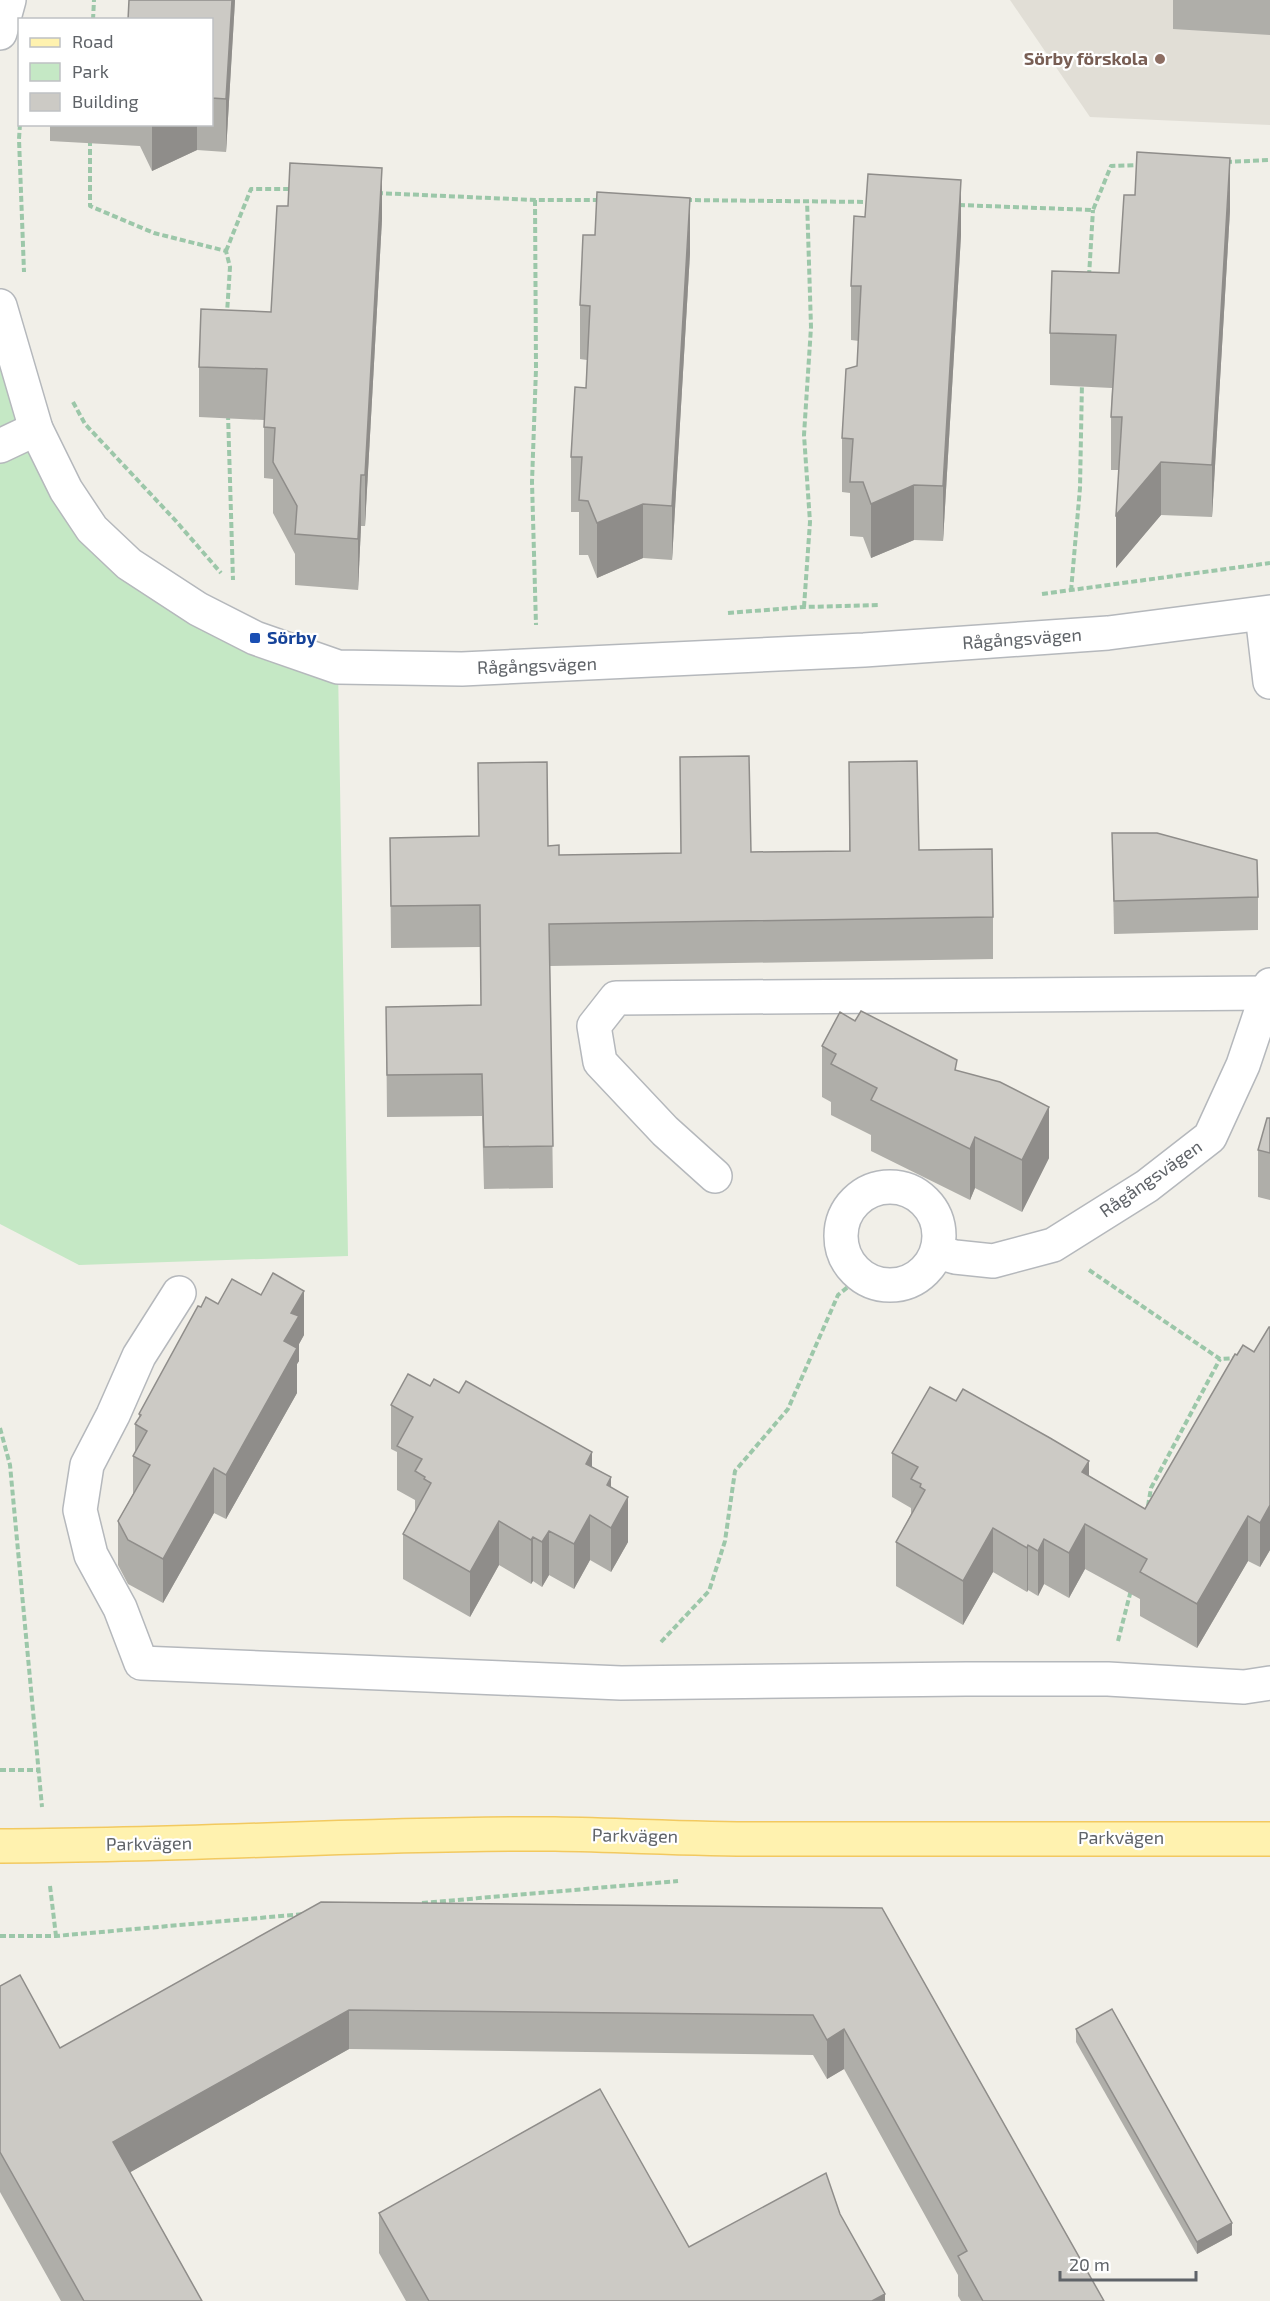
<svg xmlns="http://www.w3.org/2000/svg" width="1270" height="2301" viewBox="0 0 1270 2301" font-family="'Exo 2',sans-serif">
  <rect width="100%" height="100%" fill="#f1efe8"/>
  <path fill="#e1ded6" d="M 1010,0 L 1270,0 L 1270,125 L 1090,117 Z"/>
  <path fill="#c5e8c5" d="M 0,306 L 36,429 L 49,496 L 66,490 L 129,564 L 338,667 L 348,1256 L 79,1265 L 0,1224 Z"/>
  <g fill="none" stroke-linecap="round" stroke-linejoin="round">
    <defs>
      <g id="minor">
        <path d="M 0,33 L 9,0"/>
        <path d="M 0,306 L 36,429 L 66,490 L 92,529 L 129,564 L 198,609 L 255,638 L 338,667 L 462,669 L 864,650 L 1108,633 L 1270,612"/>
        <path d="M 0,446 L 36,429"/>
        <path d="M 1262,614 L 1270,682"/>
        <path d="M 715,1176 L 665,1131 L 600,1062 L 594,1026 L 616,998 L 1268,993"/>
        <circle cx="890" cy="1236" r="49"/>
        <path d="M 938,1252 L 955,1257 L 993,1261 L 1053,1245 L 1147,1186 L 1210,1137 L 1243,1065 L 1270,985"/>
        <path d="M 179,1293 L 139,1356 L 113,1415 L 87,1465 L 80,1510 L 91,1555 L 120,1608 L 141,1663 L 621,1683 L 966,1679 L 1108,1679 L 1244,1687 L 1270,1683"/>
      </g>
      <path id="major" d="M 0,1846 C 185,1846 370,1833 555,1834 C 623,1835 691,1839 759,1839 C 930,1840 1100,1838 1270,1839"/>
    </defs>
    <use href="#minor" stroke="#b5b8bc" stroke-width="36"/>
    <use href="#major" stroke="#f2c960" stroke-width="36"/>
    <g stroke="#9cc7a9" stroke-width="4" stroke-dasharray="6 3" stroke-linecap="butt">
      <path d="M 93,20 L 94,0"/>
      <path d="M 20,124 L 19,139 L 24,272"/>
      <path d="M 90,140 L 90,206 L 154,233 L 226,251 L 230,267 L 227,313"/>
      <path d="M 1226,162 L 1270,160"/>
      <path d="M 377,193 L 535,200 L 600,200"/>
      <path d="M 535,200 L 536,369 L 532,482 L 536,625"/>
      <path d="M 686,200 L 870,202"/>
      <path d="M 959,205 L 1093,210 L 1111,166 L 1140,165"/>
      <path d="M 226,251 L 251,189 L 292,189"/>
      <path d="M 1089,276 L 1093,210"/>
      <path d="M 73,402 L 85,424 L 175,520 L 221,573"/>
      <path d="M 228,414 L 233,580"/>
      <path d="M 1071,591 L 1080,488 L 1082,382"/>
      <path d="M 1042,594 L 1270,563"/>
      <path d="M 804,607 L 810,522 L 804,435 L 811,327 L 807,200"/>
      <path d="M 728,613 L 804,607 L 879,605"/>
      <path d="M 1089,1270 L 1220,1359 L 1236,1358"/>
      <path d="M 0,1428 L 10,1465 L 42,1807"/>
      <path d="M 1148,1506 L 1151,1488 L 1220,1359"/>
      <path d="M 1118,1641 L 1131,1590"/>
      <path d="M 661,1642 L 709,1591 L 725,1541 L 735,1471 L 788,1409 L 838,1295 L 860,1277"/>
      <path d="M 0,1770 L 39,1770"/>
      <path d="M 50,1886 L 56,1936"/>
      <path d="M 422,1903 L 678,1881"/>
      <path d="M 0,1936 L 56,1936 L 304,1914"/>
    </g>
    <use href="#minor" stroke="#fff" stroke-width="33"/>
    <use href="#major" stroke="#fff2af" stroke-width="33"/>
  </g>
  <g fill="#afaea9">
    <path d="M 129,0 L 235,0 L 226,152 L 197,150 L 152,171 L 140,146 L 50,141 L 50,124 L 212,124 L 212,20 Z"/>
    <path d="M 1173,0 L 1270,0 L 1270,35 L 1173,29 Z"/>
    <path d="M 1230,210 L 1212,517 L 1161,515 L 1116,568 L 1119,470 L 1111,470 L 1111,417 L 1112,388 L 1050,385 L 1050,333 L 1119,273 Z"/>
    <path d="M 382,219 L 365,526 L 361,526 L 358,590 L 295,585 L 295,554 L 273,513 L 273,479 L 264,478 L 264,420 L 199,417 L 199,367 L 271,312 Z"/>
    <path d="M 961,235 L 943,541 L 914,540 L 871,558 L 863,537 L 850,536 L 850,493 L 842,492 L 842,438 L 857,366 L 859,341 L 851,340 L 851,286 Z"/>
    <path d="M 690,253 L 672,560 L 643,558 L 597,578 L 588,555 L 579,555 L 579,512 L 571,512 L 571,457 L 586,388 L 587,360 L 580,359 L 580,305 Z"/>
    <path d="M 680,757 L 751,852 L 849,851 L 849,762 L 919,850 L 993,917 L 993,959 L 550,966 L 553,1188 L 484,1189 L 482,1116 L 387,1117 L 386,1007 L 481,1005 L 480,947 L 391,948 L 390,838 L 548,846 L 559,855 L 681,853 Z"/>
    <path d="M 1112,833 L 1258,897 L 1258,930 L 1114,934 Z"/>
    <path d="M 855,1021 L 957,1071 L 1049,1158 L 1022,1212 L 975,1188 L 970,1200 L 871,1151 L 871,1135 L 831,1115 L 831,1102 L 822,1097 L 822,1046 Z"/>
    <path d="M 1270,1118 L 1270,1200 L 1258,1197 L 1258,1150 Z"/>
    <path d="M 261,1295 L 304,1335 L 299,1344 L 299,1361 L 297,1364 L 297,1393 L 226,1519 L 214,1513 L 163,1603 L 128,1584 L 118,1565 L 118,1521 L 133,1494 L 133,1456 L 135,1452 L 135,1424 L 139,1419 L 139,1414 L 201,1307 Z"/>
    <path d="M 1270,1327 L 1270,1550 L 1260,1567 L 1248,1561 L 1197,1648 L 1140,1616 L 1140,1599 L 1085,1569 L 1069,1598 L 1044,1584 L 1038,1596 L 1028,1590 L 1027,1592 L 993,1572 L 963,1625 L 896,1586 L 896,1542 L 911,1514 L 911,1508 L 892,1497 L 892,1453 L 1089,1476 L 1145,1509 L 1237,1355 L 1254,1352 Z"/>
    <path d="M 430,1386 L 592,1467 L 611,1487 L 628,1542 L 611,1572 L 590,1560 L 574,1589 L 549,1575 L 542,1587 L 533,1581 L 531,1584 L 499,1565 L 470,1617 L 403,1579 L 403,1534 L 415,1512 L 415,1500 L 397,1490 L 397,1452 L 391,1449 L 391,1405 Z"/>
    <path d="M 882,1908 L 1104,2301 L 961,2301 L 958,2296 L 958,2275 L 844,2069 L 827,2079 L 813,2055 L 349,2049 L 130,2172 L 202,2301 L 61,2301 L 0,2192 L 0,1986 L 60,2048 Z"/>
    <path d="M 1076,2029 L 1232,2235 L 1197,2254 L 1076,2042 Z"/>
    <path d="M 379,2213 L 689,2247 L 840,2214 L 885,2301 L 406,2301 L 379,2253 Z"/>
  </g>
  <g fill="#8f8d8a">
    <path d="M 232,0 L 235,0 L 226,152 L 226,99 Z"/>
    <path d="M 152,124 L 197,124 L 197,150 L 152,171 Z"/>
    <path d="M 1230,158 L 1230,210 L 1212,517 L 1212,465 Z"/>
    <path d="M 382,168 L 382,219 L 365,526 L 365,475 Z"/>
    <path d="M 961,180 L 961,235 L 943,541 L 943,486 Z"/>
    <path d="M 690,198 L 690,253 L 672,560 L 672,506 Z"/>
    <path d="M 1161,462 L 1161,515 L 1116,568 L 1116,515 Z"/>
    <path d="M 361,475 L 361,526 L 358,590 L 358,539 Z"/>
    <path d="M 914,485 L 914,540 L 871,558 L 871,504 Z"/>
    <path d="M 643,504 L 643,558 L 597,578 L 597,523 Z"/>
    <path d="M 1049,1107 L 1049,1158 L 1022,1212 L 1022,1160 Z"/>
    <path d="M 975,1137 L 975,1188 L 970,1200 L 970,1149 Z"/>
    <path d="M 304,1291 L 304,1335 L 299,1344 L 299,1361 L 297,1364 L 297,1393 L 226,1519 L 226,1475 L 284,1341 L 291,1313 Z"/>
    <path d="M 592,1452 L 592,1497 L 586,1464 Z"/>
    <path d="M 1089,1461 L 1089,1505 L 1082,1472 Z"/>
    <path d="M 214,1468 L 214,1513 L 163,1603 L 163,1559 Z"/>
    <path d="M 611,1477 L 611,1522 L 607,1485 Z"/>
    <path d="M 628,1497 L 628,1542 L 611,1572 L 611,1528 Z"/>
    <path d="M 1270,1505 L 1270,1550 L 1260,1567 L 1260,1523 Z"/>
    <path d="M 590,1515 L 590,1560 L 574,1589 L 574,1544 Z"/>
    <path d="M 1248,1516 L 1248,1561 L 1197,1648 L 1197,1604 Z"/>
    <path d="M 499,1521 L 499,1565 L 470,1617 L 470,1572 Z"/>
    <path d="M 1085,1524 L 1085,1569 L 1069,1598 L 1069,1553 Z"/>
    <path d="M 993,1528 L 993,1572 L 963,1625 L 963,1581 Z"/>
    <path d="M 549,1531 L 549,1575 L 542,1587 L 542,1542 Z"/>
    <path d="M 533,1537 L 533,1581 L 531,1584 L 531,1540 Z"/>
    <path d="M 1044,1539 L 1044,1584 L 1038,1596 L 1038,1551 Z"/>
    <path d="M 1028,1545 L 1028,1590 L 1027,1592 L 1027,1548 Z"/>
    <path d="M 349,2010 L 349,2049 L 113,2182 L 113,2142 Z"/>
    <path d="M 844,2029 L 844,2069 L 827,2079 L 827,2040 Z"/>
    <path d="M 1232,2223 L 1232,2235 L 1197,2254 L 1197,2242 Z"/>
    <path d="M 885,2294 L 885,2301 L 872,2301 Z"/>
  </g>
  <g fill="#cccac5" stroke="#8f8d8a" stroke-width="1.5">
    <path d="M 129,0 L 232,0 L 226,99 L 212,98 L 212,20 L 128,20 Z"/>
    <path d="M 1137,152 L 1230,158 L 1212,465 L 1161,462 L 1116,515 L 1122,417 L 1111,417 L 1116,335 L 1050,333 L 1052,271 L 1119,273 L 1124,195 L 1135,195 Z"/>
    <path d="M 290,163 L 382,168 L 365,475 L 361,475 L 358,539 L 295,534 L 297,506 L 273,462 L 275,428 L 264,427 L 267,369 L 199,367 L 201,309 L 271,312 L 277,206 L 288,206 Z"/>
    <path d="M 868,174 L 961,180 L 943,486 L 914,485 L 871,504 L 863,482 L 850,482 L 853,439 L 842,438 L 846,369 L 857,366 L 861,286 L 851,286 L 854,216 L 865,217 Z"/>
    <path d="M 597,192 L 690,198 L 672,506 L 643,504 L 597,523 L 588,501 L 579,500 L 582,457 L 571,457 L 575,387 L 586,388 L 590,306 L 580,305 L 583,235 L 595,235 Z"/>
    <path d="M 749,756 L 751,852 L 850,851 L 849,762 L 917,761 L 919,850 L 992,849 L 993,917 L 549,924 L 553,1146 L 484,1147 L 482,1074 L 387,1075 L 386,1007 L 481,1005 L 480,905 L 391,906 L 390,838 L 479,836 L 478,763 L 547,762 L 548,846 L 559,845 L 559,855 L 681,853 L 680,757 Z"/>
    <path d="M 1112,833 L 1157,833 L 1257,860 L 1258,897 L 1114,901 Z"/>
    <path d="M 861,1011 L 957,1060 L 955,1070 L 1000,1082 L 1049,1107 L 1022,1160 L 975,1137 L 970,1149 L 871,1100 L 877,1088 L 831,1064 L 836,1054 L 822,1046 L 840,1012 L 855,1021 Z"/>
    <path d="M 1267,1118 L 1270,1118 L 1270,1153 L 1258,1150 Z"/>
    <path d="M 273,1273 L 304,1291 L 291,1313 L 299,1316 L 284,1341 L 297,1348 L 226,1475 L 214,1468 L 163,1559 L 128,1540 L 118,1521 L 150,1465 L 133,1456 L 147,1431 L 135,1424 L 141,1415 L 139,1414 L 198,1306 L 201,1307 L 206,1297 L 218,1304 L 232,1279 L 261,1295 Z"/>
    <path d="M 1269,1327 L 1270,1327 L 1270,1505 L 1260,1523 L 1248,1516 L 1197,1604 L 1140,1572 L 1147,1559 L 1085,1524 L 1069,1553 L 1044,1539 L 1038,1551 L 1028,1545 L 1027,1548 L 993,1528 L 963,1581 L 896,1542 L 925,1490 L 920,1487 L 921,1484 L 911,1479 L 918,1467 L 892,1453 L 930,1387 L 956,1401 L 963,1389 L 1050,1438 L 1089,1461 L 1082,1472 L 1145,1509 L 1235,1354 L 1237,1355 L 1243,1345 L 1254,1352 Z"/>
    <path d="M 408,1374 L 430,1386 L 434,1379 L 459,1393 L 466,1381 L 592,1452 L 586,1464 L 611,1477 L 607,1485 L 628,1497 L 611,1528 L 590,1515 L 574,1544 L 549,1531 L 542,1542 L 533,1537 L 531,1540 L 499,1521 L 470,1572 L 403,1534 L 431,1483 L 424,1479 L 425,1477 L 415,1471 L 422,1459 L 397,1446 L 413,1417 L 391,1405 Z"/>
    <path d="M 321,1902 L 882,1908 L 1104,2301 L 983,2301 L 958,2256 L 967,2251 L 844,2029 L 827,2040 L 813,2015 L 349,2010 L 113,2142 L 202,2301 L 84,2301 L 0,2152 L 0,1986 L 20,1975 L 60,2048 Z"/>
    <path d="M 1112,2009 L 1232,2223 L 1197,2242 L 1076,2029 Z"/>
    <path d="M 600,2089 L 689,2247 L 826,2173 L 840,2214 L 885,2294 L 872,2301 L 429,2301 L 379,2213 Z"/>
  </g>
  <circle fill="#8d6e63" stroke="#fff" stroke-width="2" cx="1160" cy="59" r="6"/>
  <rect fill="#1a4fb4" stroke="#fff" stroke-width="2" x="249" y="632" width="12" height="12" rx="3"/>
  <g text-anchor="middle" stroke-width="4.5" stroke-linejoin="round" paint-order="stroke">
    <g font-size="18" font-weight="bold" fill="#785e54" stroke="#fff" text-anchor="end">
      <text x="1148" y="65">Sörby förskola</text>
    </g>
    <g font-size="18" font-weight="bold" fill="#164399" stroke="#fff" text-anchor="start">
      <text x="267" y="644">Sörby</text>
    </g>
    <g font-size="18" fill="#5f6368" stroke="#fff">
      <text transform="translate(1022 639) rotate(-4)" y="6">Rågångsvägen</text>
      <text transform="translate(537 666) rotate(-2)" y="6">Rågångsvägen</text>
      <text transform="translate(1151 1179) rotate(-35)" y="6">Rågångsvägen</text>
      <text transform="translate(635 1836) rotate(1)" y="6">Parkvägen</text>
      <text x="1121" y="1844">Parkvägen</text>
      <text transform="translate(149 1844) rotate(-1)" y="6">Parkvägen</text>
    </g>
  </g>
  <rect x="18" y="18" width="195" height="108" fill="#ffffff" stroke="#bfc1c3" stroke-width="1.5"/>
  <rect x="30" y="38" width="30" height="9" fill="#fff2af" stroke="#bfc1c3" stroke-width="1.5"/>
  <text x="72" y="48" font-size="18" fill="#5f6368">Road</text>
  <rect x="30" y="63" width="30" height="18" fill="#c5e8c5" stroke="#bfc1c3" stroke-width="1.5"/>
  <text x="72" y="78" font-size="18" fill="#5f6368">Park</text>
  <rect x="30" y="93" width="30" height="18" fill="#cccac5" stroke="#bfc1c3" stroke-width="1.5"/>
  <text x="72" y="108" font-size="18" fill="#5f6368">Building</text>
  <path d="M1060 2271v9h136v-9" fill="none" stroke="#5f6368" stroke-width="3"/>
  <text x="1069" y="2271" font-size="18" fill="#5f6368" stroke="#ffffff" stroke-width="4.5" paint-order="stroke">20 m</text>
</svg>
